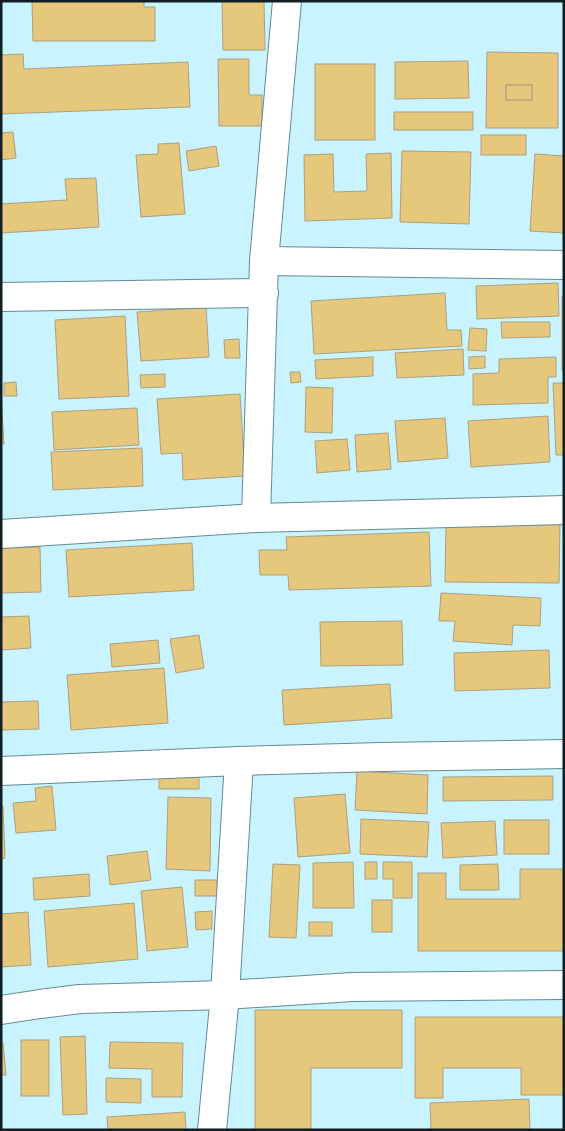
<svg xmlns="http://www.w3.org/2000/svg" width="565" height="1131" viewBox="0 0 565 1131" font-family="Commissioner,sans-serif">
  <rect width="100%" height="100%" fill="#c9f3fe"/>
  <g fill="#e5c87c" stroke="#aca081" fill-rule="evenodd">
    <path d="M 32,1 L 144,1 L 144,7 L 155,7 L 155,41 L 33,41 Z"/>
    <path d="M 222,1 L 264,1 L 265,50 L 223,50 Z"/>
    <path d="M 487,52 L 558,53 L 558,128 L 486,128 ZM 506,85 L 532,85 L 532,100 L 506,100 Z"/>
    <path d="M 23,54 L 24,69 L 188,62 L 190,107 L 1,114 L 1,55 Z"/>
    <path d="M 218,59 L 249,59 L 249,95 L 262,95 L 262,126 L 219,126 Z"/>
    <path d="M 468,61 L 469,98 L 395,99 L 395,62 Z"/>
    <rect x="315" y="64" width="60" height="76"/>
    <rect x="506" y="85" width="26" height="15"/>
    <rect x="394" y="112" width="79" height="18"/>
    <path d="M 13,132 L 16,158 L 1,160 L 1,133 Z"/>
    <rect x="481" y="135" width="45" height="20"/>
    <path d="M 179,143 L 185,214 L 141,217 L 136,155 L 158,154 L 158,144 Z"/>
    <path d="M 216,146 L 219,166 L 189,171 L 186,151 Z"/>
    <path d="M 402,151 L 471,152 L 469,224 L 400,222 Z"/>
    <path d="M 391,153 L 392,218 L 305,221 L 304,155 L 333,154 L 334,192 L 367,191 L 366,154 Z"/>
    <path d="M 535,154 L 564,156 L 564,233 L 530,231 Z"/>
    <path d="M 96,178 L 99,227 L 1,233 L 1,204 L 67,200 L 65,179 Z"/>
    <path d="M 558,283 L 559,316 L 477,319 L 476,286 Z"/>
    <path d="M 445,293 L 447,330 L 461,330 L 462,346 L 314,354 L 311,301 Z"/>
    <rect x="562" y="296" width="2" height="74"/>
    <path d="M 206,307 L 209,357 L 141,361 L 137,312 Z"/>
    <path d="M 125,316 L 129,396 L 59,399 L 55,320 Z"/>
    <path d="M 501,322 L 550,322 L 550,337 L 502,338 Z"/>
    <path d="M 470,328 L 487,329 L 486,351 L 468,350 Z"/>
    <path d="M 239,339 L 240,358 L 225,358 L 224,340 Z"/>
    <path d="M 463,349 L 464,375 L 397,378 L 395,353 Z"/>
    <path d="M 485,356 L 485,368 L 469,369 L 469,357 Z"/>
    <path d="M 373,357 L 373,376 L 316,379 L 315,360 Z"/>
    <path d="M 556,357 L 556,377 L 548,377 L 548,403 L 473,405 L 473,374 L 499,373 L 499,359 Z"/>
    <path d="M 290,372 L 300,372 L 301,382 L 291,383 Z"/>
    <path d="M 165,374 L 165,387 L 141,388 L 140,375 Z"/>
    <path d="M 16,382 L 17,396 L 4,396 L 4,383 Z"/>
    <path d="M 553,383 L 564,383 L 564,455 L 556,455 Z"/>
    <path d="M 306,387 L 333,388 L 332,433 L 305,432 Z"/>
    <path d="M 1,394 L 4,444 L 1,444 Z"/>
    <path d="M 240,394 L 245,476 L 183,480 L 182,453 L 161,454 L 157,399 Z"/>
    <path d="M 137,408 L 139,445 L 54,450 L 52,412 Z"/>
    <path d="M 548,416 L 550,462 L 471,467 L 468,421 Z"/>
    <path d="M 445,418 L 448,458 L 398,462 L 395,421 Z"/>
    <path d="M 388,433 L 391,469 L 357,472 L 355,435 Z"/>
    <path d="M 347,439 L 350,470 L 317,473 L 315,441 Z"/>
    <path d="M 142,448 L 143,486 L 53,490 L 51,452 Z"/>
    <path d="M 446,521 L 560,523 L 559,583 L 445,582 Z"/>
    <path d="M 429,532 L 431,586 L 289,590 L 288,575 L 260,575 L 259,550 L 287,550 L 286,537 Z"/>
    <path d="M 192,543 L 194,590 L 69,597 L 66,550 Z"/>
    <path d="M 40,547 L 41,592 L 1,593 L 1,548 Z"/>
    <path d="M 441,593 L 541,598 L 540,626 L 513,625 L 512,645 L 453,641 L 455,621 L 439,621 Z"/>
    <path d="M 29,616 L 31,648 L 1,650 L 1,617 Z"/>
    <path d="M 402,621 L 403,665 L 321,666 L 320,622 Z"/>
    <path d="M 199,635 L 204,668 L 176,673 L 170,639 Z"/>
    <path d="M 158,640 L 160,663 L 112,667 L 110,644 Z"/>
    <path d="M 549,650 L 550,688 L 455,691 L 454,653 Z"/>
    <path d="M 164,668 L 168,723 L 71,730 L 67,675 Z"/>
    <path d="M 390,684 L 392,718 L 284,725 L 282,690 Z"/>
    <path d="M 38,701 L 39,729 L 1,730 L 1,702 Z"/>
    <rect x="159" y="771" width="40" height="18"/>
    <path d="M 357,771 L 428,775 L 427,814 L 355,810 Z"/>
    <path d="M 553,776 L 553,800 L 443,801 L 443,777 Z"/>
    <path d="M 52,786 L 56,830 L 16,833 L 13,803 L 36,801 L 35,788 Z"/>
    <path d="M 345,794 L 350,853 L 298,857 L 294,798 Z"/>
    <path d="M 168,797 L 211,798 L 210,871 L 166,869 Z"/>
    <path d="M 1,806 L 3,806 L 5,858 L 1,859 Z"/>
    <path d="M 361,819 L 429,822 L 427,857 L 360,854 Z"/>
    <rect x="504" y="820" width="45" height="34"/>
    <path d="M 495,821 L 497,855 L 443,858 L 441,823 Z"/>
    <path d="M 147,851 L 151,880 L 110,885 L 107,856 Z"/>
    <path d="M 353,862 L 354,908 L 313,908 L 313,863 Z"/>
    <rect x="365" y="862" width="12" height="17"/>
    <path d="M 383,862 L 412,862 L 412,898 L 393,898 L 393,879 L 383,879 Z"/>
    <path d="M 273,864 L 300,865 L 296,938 L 269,937 Z"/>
    <path d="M 498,864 L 499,890 L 460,890 L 460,865 Z"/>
    <path d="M 520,869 L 564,869 L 564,951 L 418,951 L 418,873 L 446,873 L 446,899 L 520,899 Z"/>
    <path d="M 89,874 L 90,896 L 34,900 L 33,878 Z"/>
    <path d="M 195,880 L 217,880 L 218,896 L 195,896 Z"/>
    <path d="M 182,887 L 188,947 L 147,951 L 141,891 Z"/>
    <rect x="372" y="900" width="20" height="32"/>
    <path d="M 134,903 L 138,959 L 48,967 L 44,911 Z"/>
    <path d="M 212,911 L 212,929 L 196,930 L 195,912 Z"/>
    <path d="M 28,912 L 31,965 L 1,967 L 1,914 Z"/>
    <rect x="309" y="922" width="23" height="14"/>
    <path d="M 255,1010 L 402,1010 L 402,1068 L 311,1068 L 311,1130 L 255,1130 Z"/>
    <path d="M 415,1017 L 564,1017 L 564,1095 L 521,1095 L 521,1068 L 443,1068 L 443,1098 L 415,1098 Z"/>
    <path d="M 85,1036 L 87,1114 L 63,1115 L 60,1037 Z"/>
    <rect x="21" y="1040" width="28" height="56"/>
    <path d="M 110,1042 L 183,1043 L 182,1097 L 152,1097 L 152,1069 L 109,1068 Z"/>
    <path d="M 1,1043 L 3,1043 L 6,1075 L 1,1075 Z"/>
    <path d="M 106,1078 L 141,1079 L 141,1103 L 106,1102 Z"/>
    <path d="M 529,1099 L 530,1130 L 431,1130 L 430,1103 Z"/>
    <path d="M 185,1112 L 186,1130 L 108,1130 L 107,1117 Z"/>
  </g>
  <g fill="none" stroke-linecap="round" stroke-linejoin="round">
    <defs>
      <g id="minor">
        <path d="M 264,261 L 564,265"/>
        <path d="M 1,297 L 264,293"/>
        <path d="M 256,518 L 264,261 L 287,1"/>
        <path d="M 1,534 L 256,518 L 564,510"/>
        <path d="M 1,771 L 239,761 L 381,757 L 564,754"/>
        <path d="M 1,1010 L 40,1004 L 80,999 L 225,995 L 352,987 L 564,985"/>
        <path d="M 212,1130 L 225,995 L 239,761"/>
      </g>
    </defs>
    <use href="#minor" stroke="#648b95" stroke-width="30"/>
    <use href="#minor" stroke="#fff" stroke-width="28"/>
  </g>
  <rect width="565" height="1131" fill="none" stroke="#101f23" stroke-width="5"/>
</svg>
